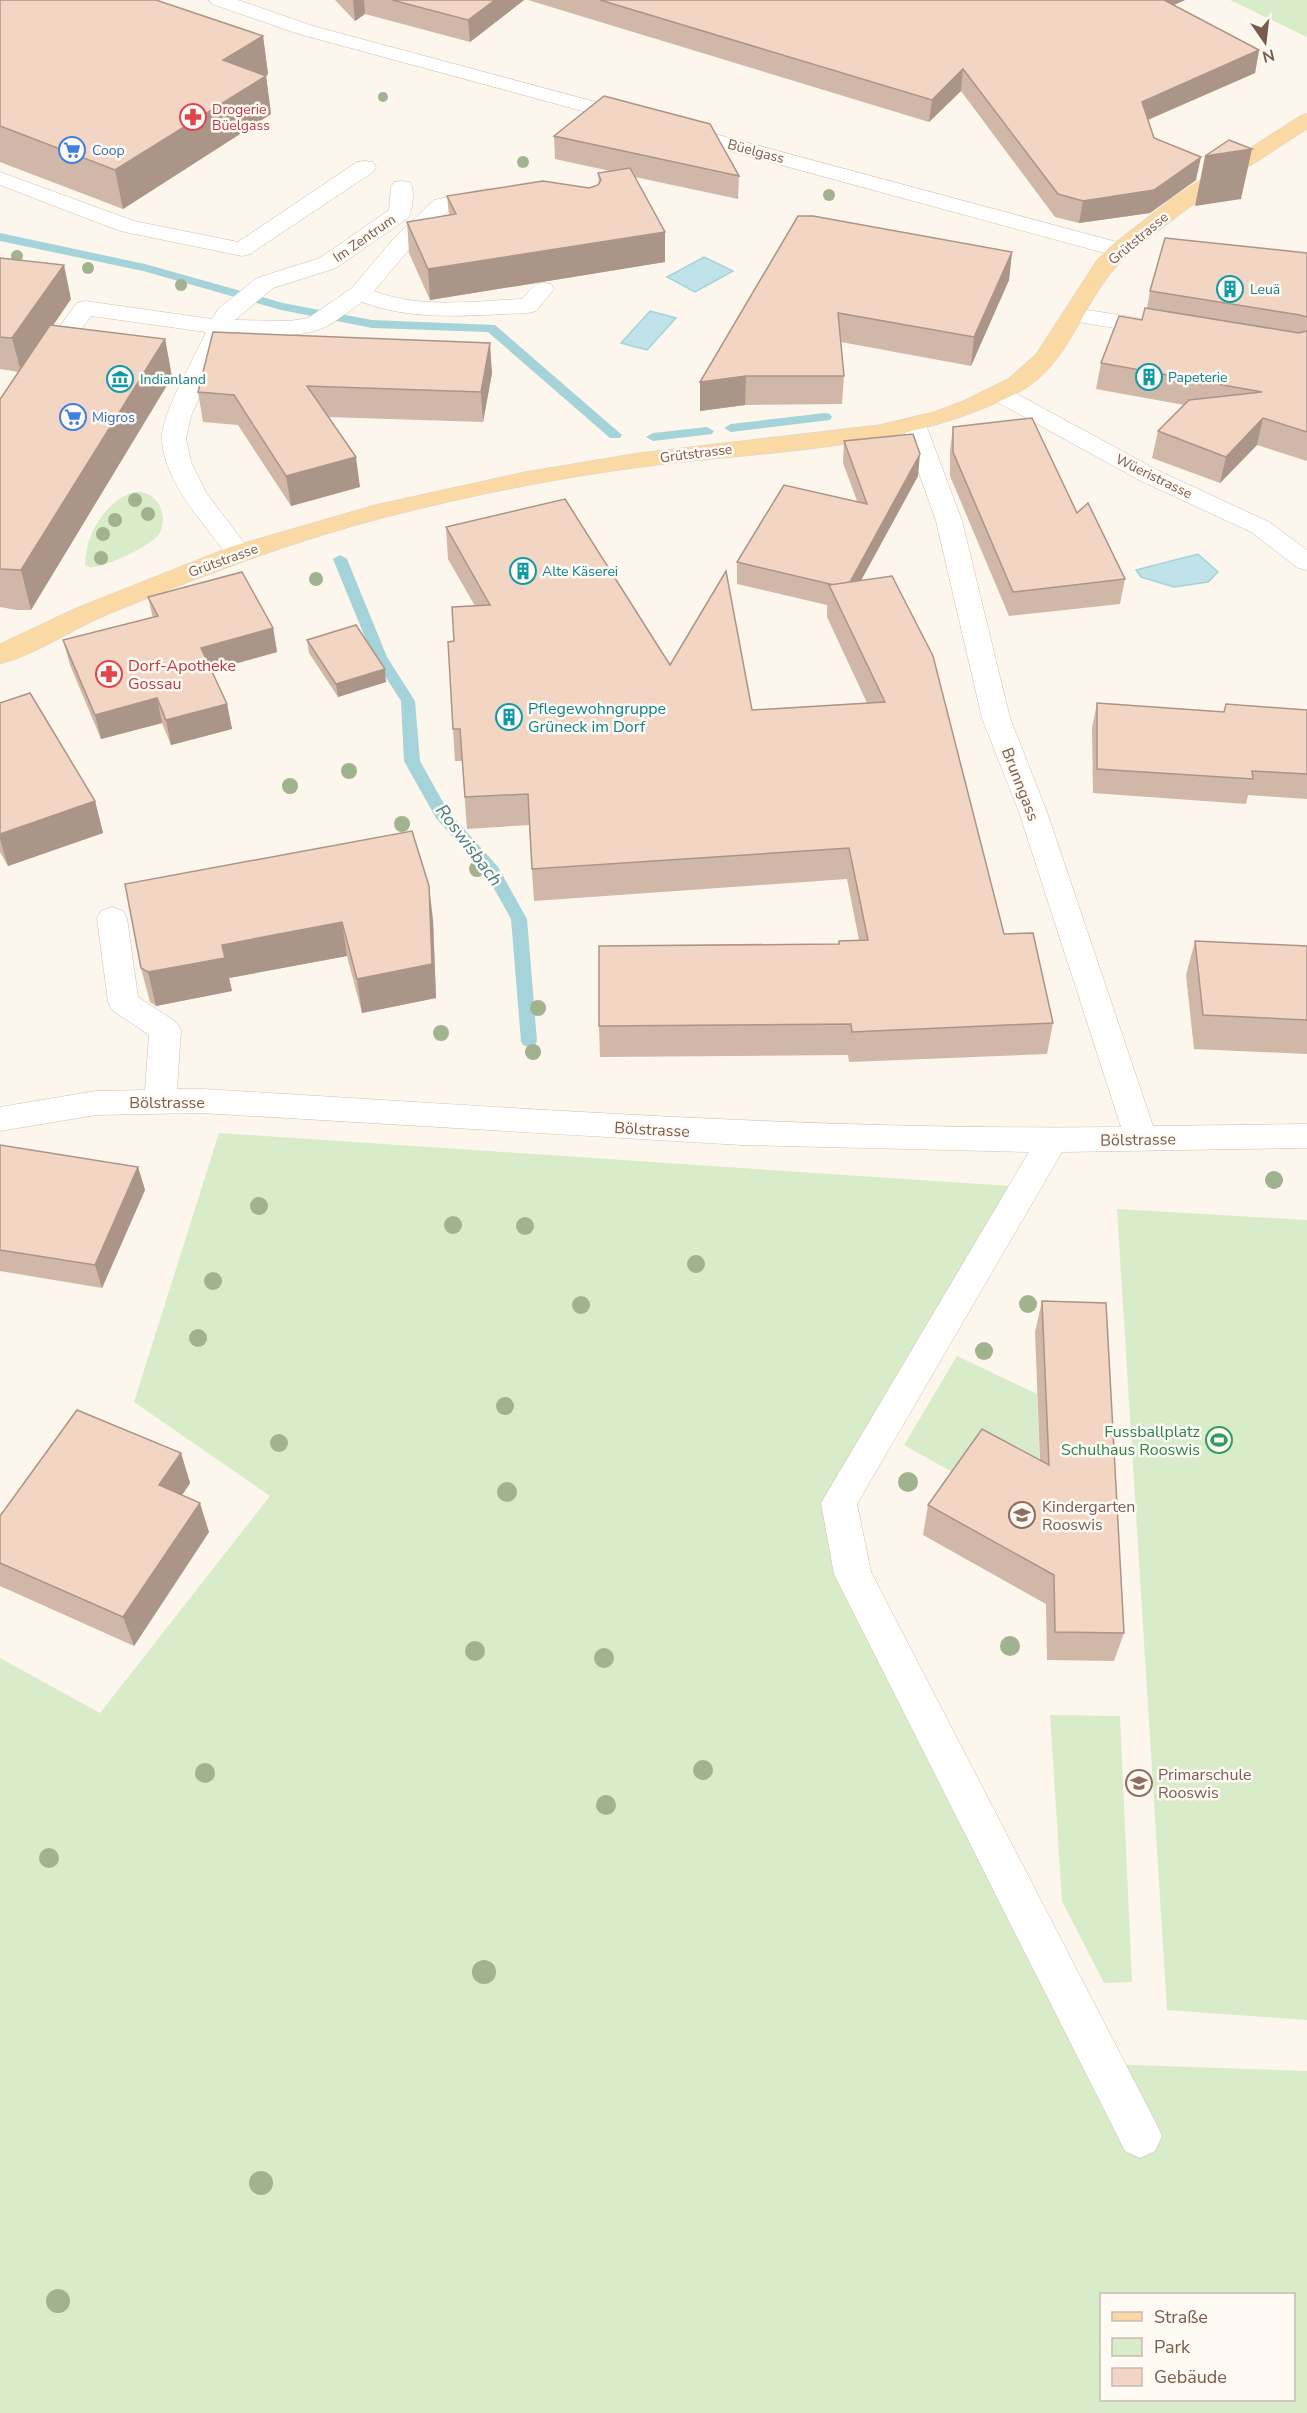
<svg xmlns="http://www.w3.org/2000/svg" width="1307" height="2413" viewBox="0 0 1307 2413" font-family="'Nunito Sans',sans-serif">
  <rect width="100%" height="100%" fill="#fdf6ec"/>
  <g fill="#d8ecc9" fill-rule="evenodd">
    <path d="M 1230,0 L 1307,0 L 1307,37 Z"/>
    <path d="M 134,492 C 156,489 170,515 159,534 C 153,545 101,570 89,567 L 85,565 C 85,535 105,501 134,492 Z"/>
    <path d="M 219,1133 L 1025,1187 L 839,1503 L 1103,2064 L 1307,2071 L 1307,2413 L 0,2413 L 0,1658 L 100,1713 L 270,1496 L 134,1402 ZM 1102,2294 L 1294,2294 L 1294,2400 L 1102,2400 Z"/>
    <path d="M 1117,1209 L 1307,1220 L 1307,2020 L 1167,2010 Z"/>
    <path d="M 957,1356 L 1037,1394 L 1041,1495 L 963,1478 L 904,1445 Z"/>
    <path d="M 1050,1715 L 1120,1716 L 1132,1982 L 1104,1983 L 1062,1901 Z"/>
  </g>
  <g fill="#bfe3e8" stroke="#a5d3da" stroke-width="1.5">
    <path d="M 704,257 L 733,271 L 695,292 L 667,277 Z"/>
    <path d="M 650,311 L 676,318 L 647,350 L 621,343 Z"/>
    <path d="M 1198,554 L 1218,572 L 1208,582 L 1174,587 L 1141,577 L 1136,570 Z"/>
  </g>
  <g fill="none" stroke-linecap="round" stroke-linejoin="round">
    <g fill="#a5d3da" fill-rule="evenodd">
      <path d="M 0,233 L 145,264 L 283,303 L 372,320 L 495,325 L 622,435 L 620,438 L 610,438 L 488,332 L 372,328 L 281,310 L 143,271 L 0,241 Z"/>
      <path d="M 825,413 L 830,414 L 832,417 L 830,420 L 731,432 L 724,428 L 731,424 Z"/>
      <path d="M 707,427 L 714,431 L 712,434 L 653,441 L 646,437 L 653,433 Z"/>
      <path d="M 340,555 L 347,559 L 387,657 L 415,701 L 420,761 L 448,811 L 498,867 L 527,919 L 537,1041 L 535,1045 L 529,1047 L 523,1045 L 521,1041 L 511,919 L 486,874 L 436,818 L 404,761 L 401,701 L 373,657 L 333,559 Z"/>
    </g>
    <defs>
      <g id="minor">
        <path d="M 209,0 L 238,0 L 313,26 L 1128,245 L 1131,250 L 1128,255 L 1120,257 L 1112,255 L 299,34 L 212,4 Z"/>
        <path d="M 365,161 L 373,162 L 376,167 L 373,172 L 250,254 L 242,256 L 120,231 L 0,185 L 0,172 L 134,221 L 238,242 L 357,162 Z"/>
        <path d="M 402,181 L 410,182 C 415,190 413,210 408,218 L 336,268 L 273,288 L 235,320 L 290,321 L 308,318 L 352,288 L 395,237 L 434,200 L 486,189 L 500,190 L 503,195 L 500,200 L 449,210 L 411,247 L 374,291 C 420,309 473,301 522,299 C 531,289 536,280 551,284 L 554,289 L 536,311 L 528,313 C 473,315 414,322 362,302 C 350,310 336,322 323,328 C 294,340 258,334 228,334 L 191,416 L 186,438 L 191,462 L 207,494 L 252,553 L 248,559 L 239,561 L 230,559 C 206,526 163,481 162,439 C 161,414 195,357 206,332 L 91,316 L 55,365 L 9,436 L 0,438 L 0,413 L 37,357 L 77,303 L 85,301 L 212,319 L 218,309 L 257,278 L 320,258 L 389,210 L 391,187 L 394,182 Z"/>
        <path d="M 1075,308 L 1162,322 L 1170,324 L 1174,329 L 1170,334 L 1162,336 L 1067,320 L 1064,315 L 1067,310 Z"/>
        <path d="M 998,386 L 1006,388 L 1157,470 L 1269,522 L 1307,550 L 1307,570 L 1298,568 L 1251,532 L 1139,480 L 990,398 L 986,393 L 990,388 Z"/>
        <path d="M 914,418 L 923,420 L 926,425 L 962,521 L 1010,718 L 1047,812 L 1153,1126 L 1307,1124 L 1307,1148 L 1062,1152 L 857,1504 L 871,1572 L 1155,2121 L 1162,2136 L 1155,2151 L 1140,2158 L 1125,2151 L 840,1586 L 834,1574 L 821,1503 L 1029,1152 L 742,1145 L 202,1113 L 96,1115 L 0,1131 L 0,1107 L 96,1091 L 145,1090 L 149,1035 L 112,1010 L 108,1002 L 97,918 L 101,911 L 112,907 L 123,911 L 127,918 L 138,997 L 176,1022 L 181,1030 L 177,1089 L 202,1089 C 508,1107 814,1131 1121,1127 L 1019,812 L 982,718 L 936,521 L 902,425 L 905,420 Z"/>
      </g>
      <path id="major" d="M 1307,114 L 1307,129 C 1258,161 1208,192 1162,228 C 1147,240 1130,251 1117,266 C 1081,305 1069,366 1019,392 C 904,452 768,450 641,467 C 557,478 472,495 390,516 C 292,541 199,577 106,615 C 71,630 37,654 0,664 L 0,644 L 74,609 L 230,547 L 375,505 L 525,472 L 639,453 L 879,425 L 934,412 L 963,401 L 1008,379 L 1036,354 L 1097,260 L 1112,245 L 1174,197 L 1300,116 Z"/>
    </defs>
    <use href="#minor" stroke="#d1beb0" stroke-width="1"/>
    <use href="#major" stroke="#dad1cd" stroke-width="1"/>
    <use href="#minor" fill="#fff" fill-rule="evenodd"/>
    <use href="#major" fill="#fbd9a5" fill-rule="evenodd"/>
  </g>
  <g fill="#a0b28e">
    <circle cx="383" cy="97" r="5"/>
    <circle cx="523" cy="162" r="6"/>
    <circle cx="829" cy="195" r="6"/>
    <circle cx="17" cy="256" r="6"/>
    <circle cx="88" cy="268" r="6"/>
    <circle cx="181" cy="285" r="6"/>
    <circle cx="135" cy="500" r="7"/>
    <circle cx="148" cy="514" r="7"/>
    <circle cx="115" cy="520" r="7"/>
    <circle cx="103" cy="534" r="7"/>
    <circle cx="101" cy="558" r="7"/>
    <circle cx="316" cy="579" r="7"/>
    <circle cx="349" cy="771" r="8"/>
    <circle cx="290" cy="786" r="8"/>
    <circle cx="402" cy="824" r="8"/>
    <circle cx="477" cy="869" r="8"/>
    <circle cx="538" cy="1008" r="8"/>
    <circle cx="441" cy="1033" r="8"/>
    <circle cx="533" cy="1052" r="8"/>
    <circle cx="1274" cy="1180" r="9"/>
    <circle cx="259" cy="1206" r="9"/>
    <circle cx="453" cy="1225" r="9"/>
    <circle cx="525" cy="1226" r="9"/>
    <circle cx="696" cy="1264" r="9"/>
    <circle cx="213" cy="1281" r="9"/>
    <circle cx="1028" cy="1304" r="9"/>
    <circle cx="581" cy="1305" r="9"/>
    <circle cx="198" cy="1338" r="9"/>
    <circle cx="984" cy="1351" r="9"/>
    <circle cx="505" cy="1406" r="9"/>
    <circle cx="279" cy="1443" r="9"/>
    <circle cx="908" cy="1482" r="10"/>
    <circle cx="507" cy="1492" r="10"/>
    <circle cx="1010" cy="1646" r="10"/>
    <circle cx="475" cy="1651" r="10"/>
    <circle cx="604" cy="1658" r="10"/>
    <circle cx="703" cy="1770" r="10"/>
    <circle cx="205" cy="1773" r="10"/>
    <circle cx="606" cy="1805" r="10"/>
    <circle cx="49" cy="1858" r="10"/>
    <circle cx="484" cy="1972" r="12"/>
    <circle cx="261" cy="2183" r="12"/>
    <circle cx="58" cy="2301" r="12"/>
  </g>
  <g fill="#d1b7a8">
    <path d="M 0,0 L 263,36 L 268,74 L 266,76 L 271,114 L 123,209 L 0,162 Z"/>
    <path d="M 335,0 L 524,0 L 470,42 L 365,14 L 355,21 Z"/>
    <path d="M 528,0 L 1185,0 L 1174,5 L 1259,50 L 1255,73 L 1148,120 L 1154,138 L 1196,180 L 1150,213 L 1079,223 L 1055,217 L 961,91 L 929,122 Z"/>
    <path d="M 554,136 L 739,176 L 738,199 L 635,177 L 665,232 L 665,262 L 430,300 L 409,253 L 407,222 L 449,215 L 447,196 L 589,188 L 599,184 L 598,173 L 610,171 L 555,159 Z"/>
    <path d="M 798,216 L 1012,252 L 1009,280 L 971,366 L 841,342 L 844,376 L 842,404 L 745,405 L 700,411 L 700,382 Z"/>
    <path d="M 1307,253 L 1307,461 L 1257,445 L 1220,483 L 1152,458 L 1158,431 L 1184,405 L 1096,389 L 1101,363 L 1142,320 L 1147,308 L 1150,291 Z"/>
    <path d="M 0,258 L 71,299 L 53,325 L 165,339 L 172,377 L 31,610 L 17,610 L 0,607 L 0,399 L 1,398 L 19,372 L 0,369 Z"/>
    <path d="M 492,373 L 483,422 L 328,417 L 360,487 L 291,506 L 238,425 L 203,422 L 198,392 Z"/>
    <path d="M 953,427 L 1077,513 L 1125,579 L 1120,604 L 1009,616 L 950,476 L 950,451 Z"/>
    <path d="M 844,441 L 918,476 L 861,580 L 1004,934 L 1053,1023 L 1047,1054 L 849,1062 L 848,1055 L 600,1057 L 599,1026 L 839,944 L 839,941 L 859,940 L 847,879 L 534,901 L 529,825 L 467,829 L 462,761 L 455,761 L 453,729 L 454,641 L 475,606 L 448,559 L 446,527 L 670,665 L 752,710 L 867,703 L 827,617 L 827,605 L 737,584 L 737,562 L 857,501 L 843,463 Z"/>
    <path d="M 148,597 L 273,628 L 277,652 L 211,671 L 227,704 L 232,729 L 171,745 L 162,723 L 101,739 L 70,665 L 63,640 L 153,618 Z"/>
    <path d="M 307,640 L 386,682 L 338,697 L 309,653 Z"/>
    <path d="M 0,703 L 95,801 L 103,833 L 8,866 L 0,852 Z"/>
    <path d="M 1097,703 L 1224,712 L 1307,710 L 1307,799 L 1248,795 L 1246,804 L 1093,793 L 1092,728 Z"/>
    <path d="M 125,884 L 433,920 L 436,998 L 362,1013 L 347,956 L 229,978 L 232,991 L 156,1006 L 150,1002 L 141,968 Z"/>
    <path d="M 1195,941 L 1307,946 L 1307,1054 L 1194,1049 L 1186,975 Z"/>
    <path d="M 0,1145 L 138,1167 L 145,1190 L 102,1288 L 0,1271 Z"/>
    <path d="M 1042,1301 L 1124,1633 L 1114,1661 L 1047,1660 L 1046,1604 L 923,1535 L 928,1505 L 1040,1461 L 1035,1332 Z"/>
    <path d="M 181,1453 L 190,1483 L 182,1495 L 209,1532 L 134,1646 L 0,1586 L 0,1516 Z"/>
  </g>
  <g fill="#aa9588">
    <path d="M 353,0 L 364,0 L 365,14 L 355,21 Z"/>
    <path d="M 495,0 L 524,0 L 470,42 L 468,20 Z"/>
    <path d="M 1152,0 L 1185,0 L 1149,16 Z"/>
    <path d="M 263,36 L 268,74 L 228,99 L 223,60 Z"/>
    <path d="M 1259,50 L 1255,73 L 1138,124 L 1142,102 Z"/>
    <path d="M 963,69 L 961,91 L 929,122 L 932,100 Z"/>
    <path d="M 266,76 L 271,114 L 123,209 L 115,170 Z"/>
    <path d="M 1252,149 L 1241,199 L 1195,206 L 1205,156 Z"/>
    <path d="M 1201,157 L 1196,180 L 1150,213 L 1079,223 L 1083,201 Z"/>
    <path d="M 665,232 L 665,262 L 430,300 L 428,269 Z"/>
    <path d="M 1012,252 L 1009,280 L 971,366 L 974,337 Z"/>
    <path d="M 64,265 L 71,299 L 21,372 L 12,338 Z"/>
    <path d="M 165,339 L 172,377 L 31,610 L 21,570 Z"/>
    <path d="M 490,343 L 492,373 L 483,422 L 481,392 Z"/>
    <path d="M 746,376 L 745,405 L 700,411 L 700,382 Z"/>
    <path d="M 1263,418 L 1257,445 L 1220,483 L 1226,457 Z"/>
    <path d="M 920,454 L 918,476 L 845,610 L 847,588 Z"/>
    <path d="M 356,457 L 360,487 L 291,506 L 286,476 Z"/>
    <path d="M 273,628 L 277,652 L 205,672 L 201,648 Z"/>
    <path d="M 385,669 L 386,682 L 338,697 L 336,684 Z"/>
    <path d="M 157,698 L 162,723 L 101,739 L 95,715 Z"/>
    <path d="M 227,704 L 232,729 L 171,745 L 166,720 Z"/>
    <path d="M 95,801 L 103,833 L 8,866 L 0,839 L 0,834 Z"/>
    <path d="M 429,886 L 433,920 L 436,998 L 362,1013 L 357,979 Z"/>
    <path d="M 342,922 L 347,956 L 229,978 L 232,991 L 156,1006 L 148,972 L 222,945 Z"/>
    <path d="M 138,1167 L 145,1190 L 102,1288 L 95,1265 Z"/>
    <path d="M 181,1453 L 190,1483 L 169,1515 L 159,1485 Z"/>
    <path d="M 200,1503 L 209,1532 L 134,1646 L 123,1617 Z"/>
  </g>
  <g fill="#f3d5c3" stroke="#aa9588" stroke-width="1.5">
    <path d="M 0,0 L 156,0 L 263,36 L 223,60 L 266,76 L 115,170 L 0,126 Z"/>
    <path d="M 392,0 L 495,0 L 468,20 Z"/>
    <path d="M 600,0 L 1164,0 L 1259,50 L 1142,102 L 1154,138 L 1201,157 L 1154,190 L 1083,201 L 1058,194 L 963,69 L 932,100 Z"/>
    <path d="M 604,96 L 710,124 L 739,176 L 554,136 Z"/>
    <path d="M 1229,140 L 1252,149 L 1205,156 Z"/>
    <path d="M 630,168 L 665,232 L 428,269 L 407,222 L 456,214 L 447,196 L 543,181 L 589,188 L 598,185 L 601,180 L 598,173 Z"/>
    <path d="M 798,216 L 813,216 L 1012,252 L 974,337 L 838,313 L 844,376 L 746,376 L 700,382 Z"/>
    <path d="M 1165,238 L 1307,253 L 1307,317 L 1300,315 L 1150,291 Z"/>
    <path d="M 0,258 L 64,265 L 12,338 L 0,337 Z"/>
    <path d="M 1145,308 L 1299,333 L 1307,331 L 1307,432 L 1263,418 L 1226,457 L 1158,431 L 1189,400 L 1262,392 L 1101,363 L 1119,316 L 1142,320 Z"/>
    <path d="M 50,325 L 165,339 L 21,570 L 0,569 L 0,399 L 1,398 Z"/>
    <path d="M 213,332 L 490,343 L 481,392 L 307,386 L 356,457 L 286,476 L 234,395 L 198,392 Z"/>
    <path d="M 1032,418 L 1077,513 L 1088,503 L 1125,579 L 1013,592 L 953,452 L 953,427 Z"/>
    <path d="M 913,434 L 920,454 L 850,582 L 834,585 L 737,562 L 784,485 L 867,504 L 844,441 Z"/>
    <path d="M 565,499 L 670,665 L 726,571 L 752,710 L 885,702 L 829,585 L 892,576 L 933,656 L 1004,934 L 1033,933 L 1053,1023 L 852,1032 L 851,1024 L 599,1026 L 599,946 L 839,944 L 839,941 L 868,940 L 849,848 L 532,869 L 528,794 L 465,797 L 460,729 L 453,729 L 448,642 L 454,641 L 452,607 L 490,605 L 446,527 Z"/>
    <path d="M 242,572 L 273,628 L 201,648 L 227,704 L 166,720 L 157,698 L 95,715 L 63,640 L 158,616 L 148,597 Z"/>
    <path d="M 356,625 L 385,669 L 336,684 L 307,640 Z"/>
    <path d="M 30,693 L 95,801 L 0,834 L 0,703 Z"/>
    <path d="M 1097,703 L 1224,712 L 1226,704 L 1307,710 L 1307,774 L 1252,771 L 1253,779 L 1097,769 Z"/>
    <path d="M 412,831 L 429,886 L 432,964 L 357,979 L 342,922 L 222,945 L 225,958 L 148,972 L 141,968 L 125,884 Z"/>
    <path d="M 1195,941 L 1307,946 L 1307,1020 L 1203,1015 Z"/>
    <path d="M 0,1145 L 138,1167 L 95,1265 L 0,1250 Z"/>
    <path d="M 1042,1301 L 1106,1303 L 1124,1633 L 1055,1632 L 1054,1575 L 928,1505 L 982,1429 L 1049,1465 Z"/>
    <path d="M 77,1410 L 181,1453 L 159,1485 L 200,1503 L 123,1617 L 0,1563 L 0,1516 Z"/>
  </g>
  <defs>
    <symbol id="pharmacy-ring" viewBox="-11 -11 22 22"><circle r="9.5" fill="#fffaf3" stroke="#e0444e" stroke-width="1.5"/><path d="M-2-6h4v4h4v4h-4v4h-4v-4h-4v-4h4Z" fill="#e0444e"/></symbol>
    <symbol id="supermarket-ring" viewBox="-11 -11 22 22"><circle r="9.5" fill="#fffaf3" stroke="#3f7fe0" stroke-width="1.5"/><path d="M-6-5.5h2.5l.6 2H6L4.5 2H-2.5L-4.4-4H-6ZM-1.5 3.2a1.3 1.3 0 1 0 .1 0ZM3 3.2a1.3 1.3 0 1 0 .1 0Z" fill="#3f7fe0"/></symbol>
    <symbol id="building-ring" viewBox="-11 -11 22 22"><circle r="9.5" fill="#fffaf3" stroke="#0f9aa8" stroke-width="1.5"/><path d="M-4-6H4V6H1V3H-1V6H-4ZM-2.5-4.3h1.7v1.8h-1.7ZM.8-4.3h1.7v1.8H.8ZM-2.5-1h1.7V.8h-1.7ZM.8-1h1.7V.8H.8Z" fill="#0f9aa8"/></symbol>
    <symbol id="museum-ring" viewBox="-11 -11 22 22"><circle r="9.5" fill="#fffaf3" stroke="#0f9aa8" stroke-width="1.5"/><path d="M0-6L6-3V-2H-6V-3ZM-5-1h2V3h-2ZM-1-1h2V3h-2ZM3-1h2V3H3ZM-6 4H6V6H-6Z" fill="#0f9aa8"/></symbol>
    <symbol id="stadium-ring" viewBox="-11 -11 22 22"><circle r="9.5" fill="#fffaf3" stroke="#2e9e5b" stroke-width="1.5"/><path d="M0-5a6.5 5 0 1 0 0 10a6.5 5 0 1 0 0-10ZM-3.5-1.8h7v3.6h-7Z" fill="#2e9e5b"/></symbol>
    <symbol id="school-ring" viewBox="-11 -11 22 22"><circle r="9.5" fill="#fffaf3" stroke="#8d6e63" stroke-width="1.5"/><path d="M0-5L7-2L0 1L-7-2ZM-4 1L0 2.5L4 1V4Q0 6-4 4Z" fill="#8d6e63"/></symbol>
  </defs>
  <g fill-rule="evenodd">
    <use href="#pharmacy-ring" x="178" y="102" width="30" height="30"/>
    <use href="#supermarket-ring" x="57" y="135" width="30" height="30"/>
    <use href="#building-ring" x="1215" y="274" width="30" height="30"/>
    <use href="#building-ring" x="1134" y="362" width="30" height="30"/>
    <use href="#museum-ring" x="105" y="364" width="30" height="30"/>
    <use href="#supermarket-ring" x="58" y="402" width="30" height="30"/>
    <use href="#building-ring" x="508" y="556" width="30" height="30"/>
    <use href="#pharmacy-ring" x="94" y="659" width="30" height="30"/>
    <use href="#building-ring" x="494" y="702" width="30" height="30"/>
    <use href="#stadium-ring" x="1204" y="1425" width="30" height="30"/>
    <use href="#school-ring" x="1007" y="1500" width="30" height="30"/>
    <use href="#school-ring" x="1124" y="1768" width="30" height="30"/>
  </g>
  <g text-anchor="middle" stroke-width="5" stroke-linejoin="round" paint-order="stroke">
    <g font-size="14" fill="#be3a42" stroke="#fffaf3" text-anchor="start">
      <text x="212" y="114">Drogerie<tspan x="212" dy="16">Büelgass</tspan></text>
    </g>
    <g font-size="14" fill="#366cbe" stroke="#fffaf3" text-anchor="start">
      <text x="92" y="155">Coop</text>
      <text x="92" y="422">Migros</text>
    </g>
    <g font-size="14" fill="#7a5c4d" stroke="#fffaf3">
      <text transform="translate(756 151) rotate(15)" y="5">Büelgass</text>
      <text transform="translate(364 238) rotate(-35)" y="5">Im Zentrum</text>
      <text transform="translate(1138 238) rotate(-40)" y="5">Grütstrasse</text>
      <text transform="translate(696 453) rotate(-7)" y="5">Grütstrasse</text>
      <text transform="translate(1154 476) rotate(26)" y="5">Wüeristrasse</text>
      <text transform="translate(223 560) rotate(-20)" y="5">Grütstrasse</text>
    </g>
    <g font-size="14" fill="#0d838f" stroke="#fffaf3" text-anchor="start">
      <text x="1250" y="294">Leuä</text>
      <text x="1168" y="382">Papeterie</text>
      <text x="140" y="384">Indianland</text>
      <text x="542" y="576">Alte Käserei</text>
    </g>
    <g font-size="16" fill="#be3a42" stroke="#fffaf3" text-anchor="start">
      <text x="128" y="671">Dorf-Apotheke<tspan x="128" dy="18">Gossau</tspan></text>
    </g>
    <g font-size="16" fill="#0d838f" stroke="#fffaf3" text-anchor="start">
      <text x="528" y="714">Pflegewohngruppe<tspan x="528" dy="18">Grüneck im Dorf</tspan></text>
    </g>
    <g font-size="16" fill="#7a5c4d" stroke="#fffaf3">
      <text transform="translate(1021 784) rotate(69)" y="6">Brunngass</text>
      <text x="167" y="1108">Bölstrasse</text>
      <text transform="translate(652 1129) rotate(3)" y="6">Bölstrasse</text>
      <text transform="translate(1138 1139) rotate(-1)" y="6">Bölstrasse</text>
    </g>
    <g font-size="16" fill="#27864d" stroke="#fffaf3" text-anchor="end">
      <text x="1200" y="1437">Fussballplatz<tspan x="1200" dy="18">Schulhaus Rooswis</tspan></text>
    </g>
    <g font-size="16" fill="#785e54" stroke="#fffaf3" text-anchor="start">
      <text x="1042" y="1512">Kindergarten<tspan x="1042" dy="18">Rooswis</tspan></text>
      <text x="1158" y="1780">Primarschule<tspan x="1158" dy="18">Rooswis</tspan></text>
    </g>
    <g font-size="18" font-style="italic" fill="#437c86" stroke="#fffaf3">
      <text transform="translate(469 845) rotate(53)" y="6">Roswisbach</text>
    </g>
  </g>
  <rect x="1100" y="2293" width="195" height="108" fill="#fffaf3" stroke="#cabbb1" stroke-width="1.5"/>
  <rect x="1112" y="2312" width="30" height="9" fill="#fbd9a5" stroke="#cabbb1" stroke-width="1.5"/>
  <text x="1154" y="2323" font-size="18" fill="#7a5c4d">Straße</text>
  <rect x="1112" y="2338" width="30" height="18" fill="#d8ecc9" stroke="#cabbb1" stroke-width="1.5"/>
  <text x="1154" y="2353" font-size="18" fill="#7a5c4d">Park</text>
  <rect x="1112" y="2368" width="30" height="18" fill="#f3d5c3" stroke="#cabbb1" stroke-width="1.5"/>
  <text x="1154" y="2383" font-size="18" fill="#7a5c4d">Gebäude</text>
  <g transform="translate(1265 42) rotate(166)" stroke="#fffaf3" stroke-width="4.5" paint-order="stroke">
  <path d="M0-4.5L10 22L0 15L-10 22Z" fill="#7a5c4d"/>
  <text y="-9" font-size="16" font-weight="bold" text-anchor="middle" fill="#7a5c4d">N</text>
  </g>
</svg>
